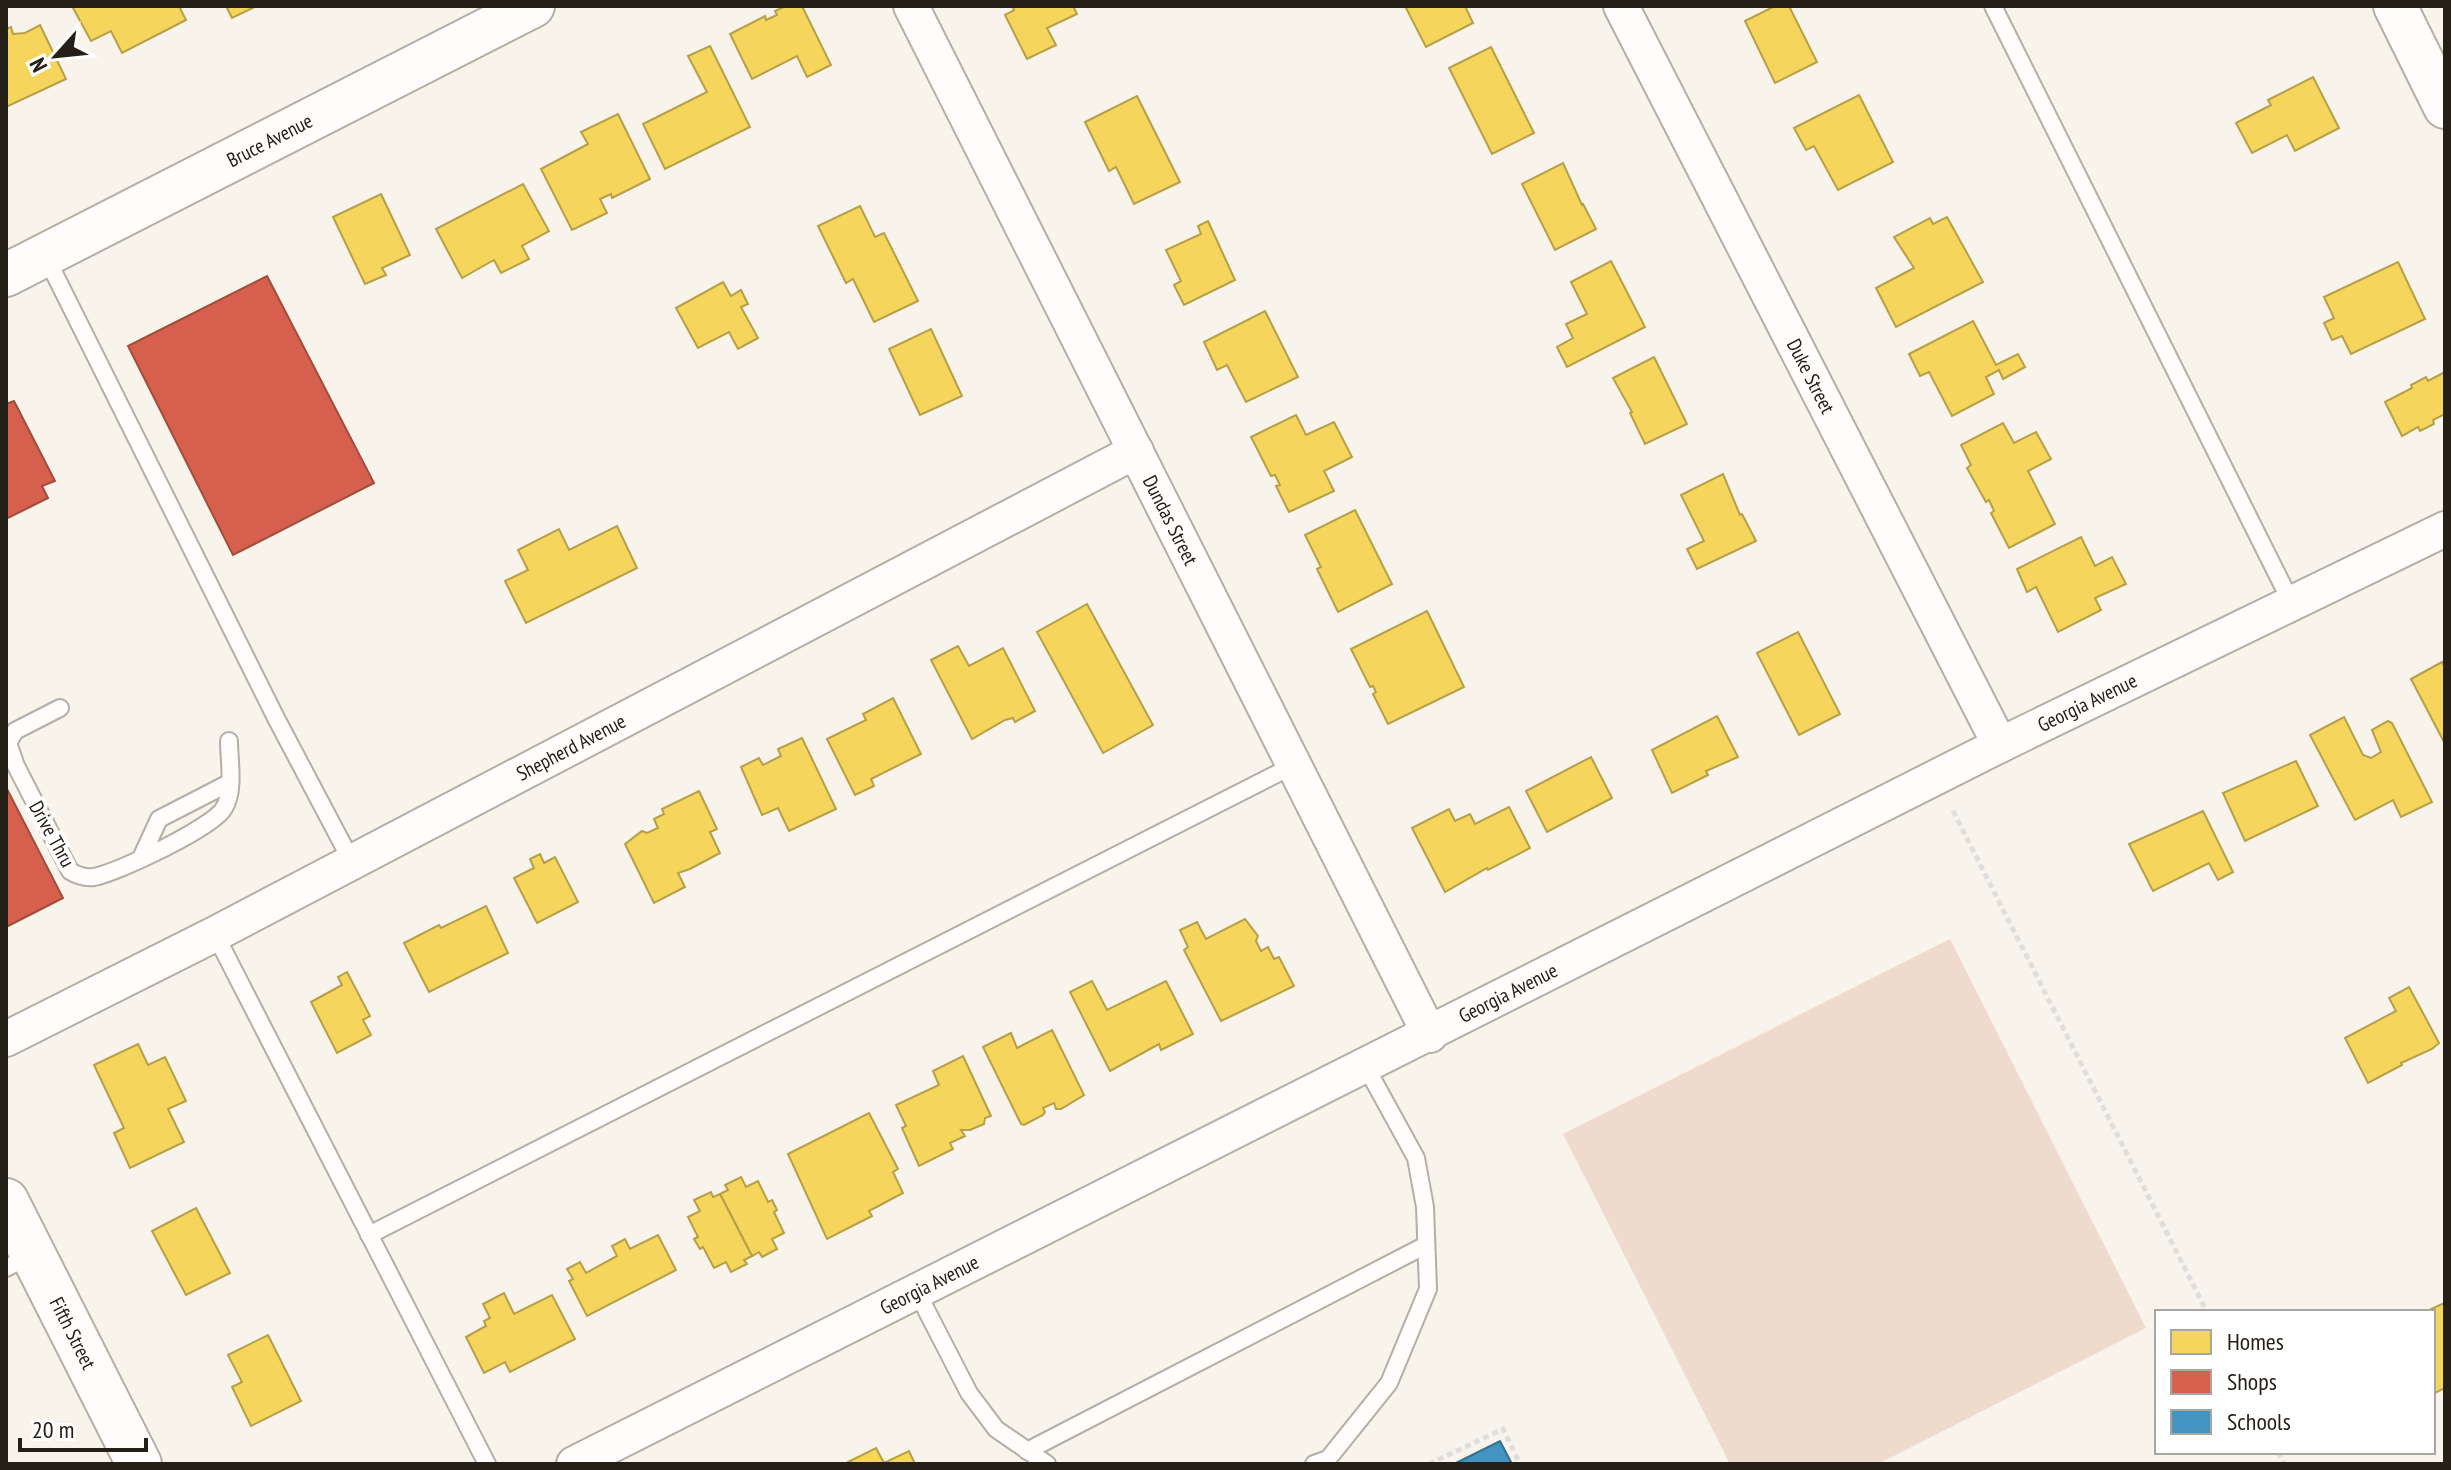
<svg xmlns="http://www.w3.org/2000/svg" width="2451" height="1470" viewBox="0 0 2451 1470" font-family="'PT Sans Narrow',sans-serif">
  <rect width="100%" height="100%" fill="#f8f4eb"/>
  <path fill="#efdace" d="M 1950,939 L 2146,1328 L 1878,1464 L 1730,1464 L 1563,1134 Z"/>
  <g fill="#f6d55c" stroke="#b79f47" stroke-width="2">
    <path d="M 72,6 L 179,6 L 186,20 L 122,53 L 111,31 L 91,41 Z"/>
    <path d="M 226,6 L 257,6 L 232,18 Z"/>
    <path d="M 786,6 L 802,6 L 831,65 L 807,77 L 797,56 L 752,79 L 730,34 L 765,16 L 766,20 L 777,15 L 775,11 Z"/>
    <path d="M 1012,6 L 1073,6 L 1077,14 L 1047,28 L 1056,45 L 1027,59 L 1005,15 L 1014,10 Z"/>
    <path d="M 1405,6 L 1465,6 L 1473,23 L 1426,47 Z"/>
    <path d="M 1775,6 L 1789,6 L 1817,62 L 1775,83 L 1745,21 Z"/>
    <path d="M 40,25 L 66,79 L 6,107 L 6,29 L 11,27 L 13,34 L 25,33 Z"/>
    <path d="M 710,46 L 750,127 L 665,169 L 643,124 L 707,92 L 688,56 Z"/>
    <path d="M 1491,47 L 1534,133 L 1492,154 L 1449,68 Z"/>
    <path d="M 2313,77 L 2339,128 L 2295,151 L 2287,135 L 2252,153 L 2236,123 L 2271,105 L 2268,100 Z"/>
    <path d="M 1859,95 L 1893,162 L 1838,190 L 1814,146 L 1806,150 L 1794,128 Z"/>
    <path d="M 1137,96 L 1180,182 L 1134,204 L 1116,167 L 1109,171 L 1085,122 Z"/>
    <path d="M 618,114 L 650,179 L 612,198 L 611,194 L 600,199 L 607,213 L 572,230 L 541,169 L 588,144 L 581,132 Z"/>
    <path d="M 1563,163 L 1582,205 L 1583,204 L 1596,229 L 1555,250 L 1522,184 Z"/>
    <path d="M 523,184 L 549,231 L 522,246 L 529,259 L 501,273 L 494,260 L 462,278 L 436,229 Z"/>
    <path d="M 381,194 L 410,255 L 382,268 L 386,275 L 365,284 L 333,217 Z"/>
    <path d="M 860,206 L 875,237 L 884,233 L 918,301 L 874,322 L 853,279 L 846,283 L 818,226 Z"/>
    <path d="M 1947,217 L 1983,282 L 1896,327 L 1876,288 L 1914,268 L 1894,237 L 1930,218 L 1933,224 Z"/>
    <path d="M 1208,221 L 1235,280 L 1184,305 L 1174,285 L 1181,281 L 1166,250 L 1201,234 L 1198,226 Z"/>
    <path d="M 1611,261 L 1645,327 L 1567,367 L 1557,347 L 1573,338 L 1566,324 L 1587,314 L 1571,282 Z"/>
    <path d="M 2398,262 L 2425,319 L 2351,354 L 2342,336 L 2332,340 L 2324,323 L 2334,318 L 2324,297 Z"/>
    <path d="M 723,282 L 731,296 L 741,290 L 748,304 L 741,307 L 758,338 L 738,349 L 729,332 L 698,348 L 676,308 Z"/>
    <path d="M 1265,311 L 1298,377 L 1246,402 L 1227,365 L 1217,370 L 1204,342 Z"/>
    <path d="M 1973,321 L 1996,365 L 2018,354 L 2025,367 L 2003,379 L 1999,370 L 1986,377 L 1994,394 L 1952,416 L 1929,372 L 1920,376 L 1909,354 Z"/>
    <path d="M 931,329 L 962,396 L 920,415 L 889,349 Z"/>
    <path d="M 1654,357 L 1687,424 L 1645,444 L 1630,413 L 1632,412 L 1613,378 Z"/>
    <path d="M 2445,372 L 2445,414 L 2433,420 L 2434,424 L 2420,431 L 2418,427 L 2402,436 L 2385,402 L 2412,388 L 2411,385 L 2426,377 L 2428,381 Z"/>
    <path d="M 1296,415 L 1306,435 L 1334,422 L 1352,457 L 1324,471 L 1334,491 L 1289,512 L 1276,486 L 1280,485 L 1275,475 L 1271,476 L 1251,437 Z"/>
    <path d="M 2003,423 L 2014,443 L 2036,432 L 2051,459 L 2028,471 L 2055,524 L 2009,548 L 1991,513 L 1994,511 L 1989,500 L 1986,502 L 1967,468 L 1971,465 L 1961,445 Z"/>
    <path d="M 1723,474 L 1740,515 L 1742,514 L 1756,541 L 1697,569 L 1687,549 L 1704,541 L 1681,495 Z"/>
    <path d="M 1355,510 L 1392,584 L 1338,612 L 1317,569 L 1321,567 L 1305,535 Z"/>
    <path d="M 617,526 L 637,568 L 526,623 L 505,581 L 528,570 L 518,550 L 559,529 L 569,550 Z"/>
    <path d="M 2081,537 L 2095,566 L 2112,557 L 2126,584 L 2095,598 L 2101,610 L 2058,632 L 2036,587 L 2027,592 L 2017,569 Z"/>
    <path d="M 1087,604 L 1153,725 L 1103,753 L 1037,632 Z"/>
    <path d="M 1427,611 L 1464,687 L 1388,724 L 1373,694 L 1376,692 L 1373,686 L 1370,687 L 1351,649 Z"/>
    <path d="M 1798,632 L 1840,714 L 1799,735 L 1757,653 Z"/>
    <path d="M 958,646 L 969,666 L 1003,648 L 1035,711 L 1015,722 L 1013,718 L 1005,720 L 972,739 L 931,660 Z"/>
    <path d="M 2442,662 L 2445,668 L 2445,744 L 2411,679 Z"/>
    <path d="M 893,698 L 921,754 L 871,779 L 874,786 L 855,795 L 827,739 L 866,720 L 863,714 Z"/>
    <path d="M 1717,716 L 1738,757 L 1706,771 L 1708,775 L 1672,793 L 1652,750 Z"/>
    <path d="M 2344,717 L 2363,755 L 2371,758 L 2381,752 L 2372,730 L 2388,721 L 2392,723 L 2432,802 L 2401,817 L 2393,800 L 2355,820 L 2310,735 Z"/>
    <path d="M 802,738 L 836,809 L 789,831 L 778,808 L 762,815 L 741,767 L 759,758 L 763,765 L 781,756 L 778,749 Z"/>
    <path d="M 1591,757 L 1612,798 L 1547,832 L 1526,791 Z"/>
    <path d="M 2296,761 L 2318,806 L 2245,841 L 2223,793 Z"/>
    <path d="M 699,791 L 717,829 L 710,832 L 720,853 L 690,869 L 678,873 L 685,887 L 654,903 L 625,844 L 642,831 L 647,833 L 658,828 L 654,819 L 664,814 L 662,809 Z"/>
    <path d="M 1509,807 L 1530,848 L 1488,870 L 1487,868 L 1445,892 L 1412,828 L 1449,809 L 1455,821 L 1470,814 L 1475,824 Z"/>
    <path d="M 2203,811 L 2233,872 L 2218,880 L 2209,863 L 2153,891 L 2129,844 Z"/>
    <path d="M 540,854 L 544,863 L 555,857 L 578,902 L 537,923 L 514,878 L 534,868 L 530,859 Z"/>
    <path d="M 486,906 L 508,953 L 429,992 L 404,943 L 439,925 L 441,928 Z"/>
    <path d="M 1245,919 L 1258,936 L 1256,941 L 1261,951 L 1268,947 L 1274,959 L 1279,957 L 1294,986 L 1221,1021 L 1184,950 L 1188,947 L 1180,930 L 1197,922 L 1206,939 Z"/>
    <path d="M 347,972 L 370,1016 L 363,1020 L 371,1035 L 337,1053 L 311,1002 L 342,985 L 338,977 Z"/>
    <path d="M 1092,981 L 1107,1010 L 1166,981 L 1193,1034 L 1161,1050 L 1159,1044 L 1110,1071 L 1070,992 Z"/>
    <path d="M 2409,987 L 2439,1043 L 2432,1049 L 2401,1063 L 2402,1065 L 2368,1083 L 2345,1038 L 2396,1011 L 2389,998 Z"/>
    <path d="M 1052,1030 L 1084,1095 L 1061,1109 L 1056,1109 L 1054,1103 L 1043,1108 L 1045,1112 L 1043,1115 L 1024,1125 L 1021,1124 L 983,1047 L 1011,1033 L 1017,1048 Z"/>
    <path d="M 138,1044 L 148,1065 L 165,1057 L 186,1101 L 168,1109 L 184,1142 L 130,1168 L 114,1133 L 124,1128 L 94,1065 Z"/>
    <path d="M 963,1056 L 991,1116 L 985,1118 L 984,1124 L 970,1130 L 961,1130 L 965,1136 L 950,1143 L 953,1149 L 919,1166 L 902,1128 L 906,1126 L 896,1105 L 939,1085 L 933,1071 Z"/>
    <path d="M 869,1113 L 898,1169 L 893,1172 L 903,1193 L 869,1211 L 872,1216 L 827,1239 L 788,1154 Z"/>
    <path d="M 741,1177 L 746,1187 L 758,1181 L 768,1202 L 772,1200 L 777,1210 L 774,1212 L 784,1233 L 772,1239 L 777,1249 L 762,1257 L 759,1252 L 752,1256 L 720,1194 L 728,1190 L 725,1185 Z"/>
    <path d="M 711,1192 L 713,1197 L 720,1194 L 752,1256 L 744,1260 L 747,1264 L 731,1272 L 726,1262 L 714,1268 L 703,1247 L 700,1249 L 694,1239 L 698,1237 L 688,1217 L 700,1211 L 694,1200 Z"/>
    <path d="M 196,1208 L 230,1273 L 186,1295 L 152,1231 Z"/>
    <path d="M 658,1235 L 676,1270 L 587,1316 L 569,1281 L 573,1279 L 567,1269 L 580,1262 L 586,1273 L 617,1256 L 612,1246 L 625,1239 L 630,1249 Z"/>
    <path d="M 504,1293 L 514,1314 L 552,1295 L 575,1339 L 510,1372 L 505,1362 L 484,1373 L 466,1337 L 486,1326 L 484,1321 L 490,1318 L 483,1304 Z"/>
    <path d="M 2444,1303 L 2445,1388 L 2433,1394 L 2433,1312 L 2425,1312 Z"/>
    <path d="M 268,1335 L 301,1401 L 251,1426 L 232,1387 L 242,1382 L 228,1355 Z"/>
    <path d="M 876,1448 L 884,1463 L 909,1451 L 915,1464 L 849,1464 L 848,1462 Z"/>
  </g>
  <g fill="#d6604d" stroke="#a14d3d" stroke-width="2">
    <path d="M 267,276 L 374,483 L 233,555 L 128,346 Z"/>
    <path d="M 14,401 L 55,481 L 42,486 L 48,498 L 6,519 L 6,404 Z"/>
    <path d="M 6,787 L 63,898 L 6,927 Z"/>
  </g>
  <path fill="#4393c3" stroke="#3a708f" stroke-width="2" d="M 1500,1441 L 1512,1464 L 1454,1464 Z"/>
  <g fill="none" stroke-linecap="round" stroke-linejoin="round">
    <defs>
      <g id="service">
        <path d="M 1993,6 L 2291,602"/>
        <path d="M 46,257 L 276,718 L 352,862"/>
        <path d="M 60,708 L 15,731 L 8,743 L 16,766 L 70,871 C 78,876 85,878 94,877 C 117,873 214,827 224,808 C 235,790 229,761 229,741"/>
        <path d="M 141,858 L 159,819 L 229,783"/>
        <path d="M 215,934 L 487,1464"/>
        <path d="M 369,1235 L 1294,765"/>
        <path d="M 6,1268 L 33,1254"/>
        <path d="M 917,1292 L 969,1393 L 996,1429 L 1047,1464"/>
        <path d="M 1027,1451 L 1426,1245"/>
        <path d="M 1314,1464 L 1328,1459 L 1389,1383 L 1428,1289 L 1425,1207 L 1416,1158 L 1366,1067"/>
      </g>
      <g id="minor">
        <path id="s1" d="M 911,6 L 1430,1035"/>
        <path id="s2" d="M 1621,6 L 2000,745"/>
        <path id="s3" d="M 6,1039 L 215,934 L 1136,451"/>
        <path id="s4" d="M 574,1464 L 2000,745 L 2445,529"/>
      </g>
      <g id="tertiary">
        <path d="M 2395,6 L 2445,107"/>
        <path id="s5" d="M 6,275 L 533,6"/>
      </g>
      <g id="secondary">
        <path id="s6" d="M 6,1201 L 139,1464"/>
      </g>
    </defs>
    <use href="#service" stroke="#b3afa6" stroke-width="20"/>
    <use href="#minor" stroke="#b3afa6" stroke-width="38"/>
    <use href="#tertiary" stroke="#b3afa6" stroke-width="46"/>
    <use href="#secondary" stroke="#b3afa6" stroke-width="48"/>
    <g stroke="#dfdedc" stroke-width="5" stroke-dasharray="6 4" stroke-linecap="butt">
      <path d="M 1953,811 L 2207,1312"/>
      <path d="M 2278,1452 L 2284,1464"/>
      <path d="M 1429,1464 L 1503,1429 L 1520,1464"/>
    </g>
    <use href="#service" stroke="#fefdfc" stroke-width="16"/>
    <use href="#minor" stroke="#fefdfc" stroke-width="34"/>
    <use href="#tertiary" stroke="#fefdfc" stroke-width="42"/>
    <use href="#secondary" stroke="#fefdfc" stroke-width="44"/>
  </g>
  <g text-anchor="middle" stroke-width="8" stroke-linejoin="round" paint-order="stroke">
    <g font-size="20" fill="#252017" stroke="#fff">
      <text dy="7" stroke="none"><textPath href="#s5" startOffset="296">Bruce Avenue</textPath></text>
      <text dy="7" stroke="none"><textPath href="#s2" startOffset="416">Duke Street</textPath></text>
      <text dy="7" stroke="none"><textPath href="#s1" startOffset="576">Dundas Street</textPath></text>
      <text dy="7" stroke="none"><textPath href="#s4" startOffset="1694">Georgia Avenue</textPath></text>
      <text dy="7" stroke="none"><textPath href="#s3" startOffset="636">Shepherd Avenue</textPath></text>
      <text transform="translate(52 834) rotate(61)" y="7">Drive Thru</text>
      <text dy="7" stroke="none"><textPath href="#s4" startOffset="1046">Georgia Avenue</textPath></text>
      <text dy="7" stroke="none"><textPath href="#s4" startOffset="398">Georgia Avenue</textPath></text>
      <text dy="7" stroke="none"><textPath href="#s6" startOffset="148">Fifth Street</textPath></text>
    </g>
  </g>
  <rect width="2451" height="1470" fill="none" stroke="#252017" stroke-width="16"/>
  <rect x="2155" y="1310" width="280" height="144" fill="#ffffff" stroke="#a8a6a2" stroke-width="2"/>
  <rect x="2171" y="1330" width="40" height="24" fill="#f6d55c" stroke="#a8a6a2" stroke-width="2"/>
  <text x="2227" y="1350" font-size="24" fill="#252017">Homes</text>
  <rect x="2171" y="1370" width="40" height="24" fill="#d6604d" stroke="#a8a6a2" stroke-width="2"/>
  <text x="2227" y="1390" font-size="24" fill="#252017">Shops</text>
  <rect x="2171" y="1410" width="40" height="24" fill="#4393c3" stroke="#a8a6a2" stroke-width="2"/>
  <text x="2227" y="1430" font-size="24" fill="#252017">Schools</text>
  <g transform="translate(56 56) rotate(243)" stroke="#ffffff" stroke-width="6" paint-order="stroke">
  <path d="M0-6L14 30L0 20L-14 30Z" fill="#252017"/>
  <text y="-12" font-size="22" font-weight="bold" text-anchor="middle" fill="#252017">N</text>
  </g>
  <path d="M20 1438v12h126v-12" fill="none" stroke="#252017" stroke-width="4"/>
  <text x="32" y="1438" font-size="24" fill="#252017" stroke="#ffffff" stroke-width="6" paint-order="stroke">20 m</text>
</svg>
